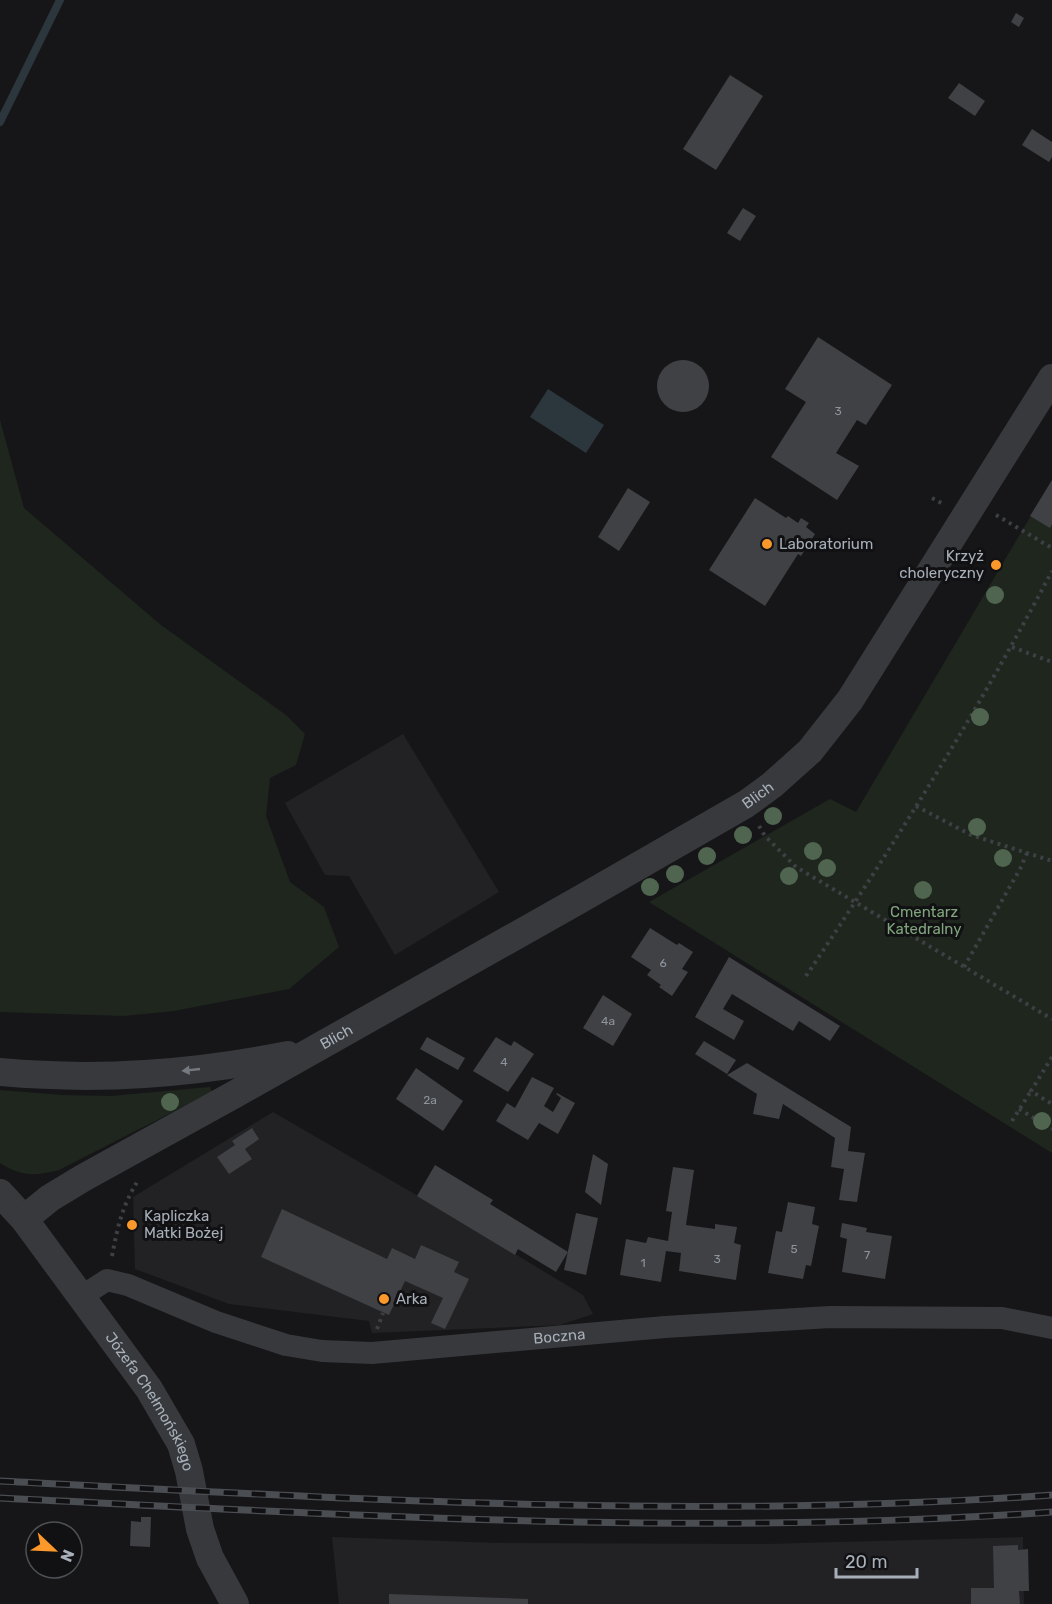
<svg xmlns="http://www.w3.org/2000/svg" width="1052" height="1604" viewBox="0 0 1052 1604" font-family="Rubik,sans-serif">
  <rect width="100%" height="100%" fill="#161618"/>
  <g fill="#222225">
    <path d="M 403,734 L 499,892 L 395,955 L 349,876 L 325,875 L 285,803 Z"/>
    <path d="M 273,1112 L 444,1211 L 583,1295 L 593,1314 L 560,1325 L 372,1333 L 369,1321 L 229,1304 L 135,1269 L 133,1197 Z"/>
    <path d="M 332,1537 L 499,1543 L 764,1544 L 1023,1537 L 1024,1604 L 339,1604 Z"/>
  </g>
  <g fill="#1e261e">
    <path d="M 0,420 L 24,508 L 161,625 L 286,715 L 305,734 L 296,765 L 270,778 L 266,816 L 290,882 L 324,907 L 339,947 L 289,989 L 174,1011 L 124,1016 L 0,1012 Z"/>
    <path d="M 1052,480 L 1052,1153 L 649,902 L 830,799 L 856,812 Z"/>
    <path d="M 210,1087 L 212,1092 L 59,1170 C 34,1176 22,1177 0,1163 L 0,1090 L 62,1095 L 111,1096 Z"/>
  </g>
  <path fill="#2b373d" d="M 548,389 L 604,425 L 586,453 L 530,417 Z"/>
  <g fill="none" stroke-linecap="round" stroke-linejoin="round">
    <path stroke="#2b373d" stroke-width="8" d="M 0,122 L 60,0"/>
  </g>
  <g fill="#404145">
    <path d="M 1016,13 L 1024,18 L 1019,27 L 1011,22 Z"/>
    <path d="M 730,75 L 763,96 L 716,170 L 683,149 Z"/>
    <path d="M 959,83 L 985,101 L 975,116 L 948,98 Z"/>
    <path d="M 1032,129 L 1052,142 L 1052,157 L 1049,162 L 1022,145 Z"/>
    <path d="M 743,208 L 756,216 L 740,241 L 727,233 Z"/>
    <path d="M 818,337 L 892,385 L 866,425 L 857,420 L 836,453 L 859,466 L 837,500 L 771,457 L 806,402 L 785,389 Z"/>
    <circle cx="683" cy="386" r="26"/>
    <path d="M 1052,480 L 1052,524 L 1050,528 L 1030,516 Z"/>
    <path d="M 628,488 L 650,502 L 619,551 L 598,537 Z"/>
    <path d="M 755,498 L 786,518 L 788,516 L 798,523 L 801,518 L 809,523 L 806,527 L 815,534 L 801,556 L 798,554 L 765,606 L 709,570 Z"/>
    <path d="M 650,928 L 677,945 L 679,943 L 693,952 L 682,969 L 688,972 L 672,996 L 659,987 L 661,985 L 647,975 L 651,970 L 631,957 Z"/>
    <path d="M 729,957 L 840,1026 L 830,1041 L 799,1021 L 793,1031 L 732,994 L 723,1009 L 744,1021 L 734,1040 L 695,1017 Z"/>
    <path d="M 603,995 L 632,1014 L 613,1046 L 583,1028 Z"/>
    <path d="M 427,1037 L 465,1058 L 458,1070 L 420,1049 Z"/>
    <path d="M 496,1037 L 511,1046 L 514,1041 L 534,1054 L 508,1092 L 473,1071 Z"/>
    <path d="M 704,1041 L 736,1060 L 727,1074 L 695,1054 Z"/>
    <path d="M 747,1063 L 851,1127 L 848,1151 L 865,1153 L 857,1202 L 839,1200 L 844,1169 L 831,1167 L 835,1138 L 783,1104 L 779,1119 L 753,1114 L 757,1094 L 727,1075 Z"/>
    <path d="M 416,1068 L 463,1101 L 443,1131 L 396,1099 Z"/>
    <path d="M 532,1077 L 554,1088 L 544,1106 L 553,1112 L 561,1098 L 556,1094 L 557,1093 L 575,1103 L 558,1134 L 539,1123 L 528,1140 L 496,1121 L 507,1103 L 515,1108 Z"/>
    <path d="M 252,1128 L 259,1139 L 245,1149 L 252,1159 L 229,1174 L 217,1157 L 235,1145 L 232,1141 Z"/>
    <path d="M 593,1154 L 608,1164 L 601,1205 L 585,1192 Z"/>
    <path d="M 435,1165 L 493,1200 L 490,1204 L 568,1252 L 556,1272 L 518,1249 L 515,1255 L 417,1196 Z"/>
    <path d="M 673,1167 L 694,1170 L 686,1225 L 715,1229 L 715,1224 L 737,1227 L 734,1243 L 741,1245 L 736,1280 L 679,1271 L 681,1253 L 666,1251 L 661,1282 L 620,1275 L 626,1239 L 646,1243 L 648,1237 L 668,1241 L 672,1212 L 666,1211 Z"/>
    <path d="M 788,1202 L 815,1207 L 812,1224 L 819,1226 L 811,1266 L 806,1265 L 803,1279 L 768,1273 L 776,1231 L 782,1232 Z"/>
    <path d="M 282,1209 L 387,1259 L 392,1248 L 415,1259 L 421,1245 L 459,1262 L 454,1272 L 469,1279 L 445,1329 L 431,1323 L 443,1298 L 405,1281 L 389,1315 L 261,1257 Z"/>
    <path d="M 576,1213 L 598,1218 L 586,1275 L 564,1270 Z"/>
    <path d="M 842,1223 L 867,1228 L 866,1232 L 892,1236 L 885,1279 L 842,1272 L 847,1239 L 840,1237 Z"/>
    <path d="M 141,1517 L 151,1517 L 150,1547 L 130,1546 L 131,1521 L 141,1522 Z"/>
    <path d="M 1018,1545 L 1018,1550 L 1028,1549 L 1029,1591 L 1019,1591 L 1020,1604 L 971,1604 L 971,1588 L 994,1588 L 993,1546 Z"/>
    <path d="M 389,1594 L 528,1599 L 528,1604 L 389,1604 Z"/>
  </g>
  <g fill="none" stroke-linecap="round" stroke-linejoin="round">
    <g stroke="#3d4044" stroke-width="4" stroke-dasharray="3 4.5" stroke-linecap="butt">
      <path d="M 932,498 L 943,504"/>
      <path d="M 996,515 L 1052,548"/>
      <path d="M 1012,647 L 1052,662"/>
      <path d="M 916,806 L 971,835 L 1052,861"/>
      <path d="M 759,826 L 765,836 L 796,867 L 1052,1019"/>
      <path d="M 964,967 L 1020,869 L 1027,853"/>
      <path d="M 806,976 C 894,845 978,711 1052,571"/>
      <path d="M 1052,1057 L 1031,1091 L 1052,1104"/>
      <path d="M 1019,1109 L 1052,1129"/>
      <path d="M 1012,1121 L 1031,1091"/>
      <path d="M 112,1256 C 118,1225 122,1206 139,1179"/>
      <path d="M 377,1329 L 383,1313"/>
    </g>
    <path stroke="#37393d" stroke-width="22" id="s1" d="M 82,1296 L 107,1280 L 128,1285 L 216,1322 L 286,1345 L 322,1351 L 372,1353 L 665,1327 L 830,1317 L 1002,1318 L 1052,1328"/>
    <g stroke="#37393d" stroke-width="28">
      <path d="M 0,1072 C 99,1081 191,1074 288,1055"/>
      <path id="s2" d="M 0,1193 L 24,1219 L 149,1389 L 181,1444 L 189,1471 L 200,1529 L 210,1558 L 235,1604"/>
      <path id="s3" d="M 24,1219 L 50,1198 L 83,1178 L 237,1093 L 579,900 L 746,804 L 772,785 L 810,751 L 850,700 L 1052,378"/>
    </g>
    <defs>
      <g id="rail">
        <path d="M 0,1481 C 350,1499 702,1520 1052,1495"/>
        <path d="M 0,1498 C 350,1515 702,1537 1052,1512"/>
      </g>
    </defs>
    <use href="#rail" stroke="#4a4d52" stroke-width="7"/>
    <use href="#rail" stroke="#111113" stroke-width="4.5" stroke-dasharray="14" stroke-linecap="butt"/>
  </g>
  <g fill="#506550">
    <circle cx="995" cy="595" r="9"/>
    <circle cx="980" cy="717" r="9"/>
    <circle cx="773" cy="816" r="9"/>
    <circle cx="977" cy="827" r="9"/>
    <circle cx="743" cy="835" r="9"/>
    <circle cx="813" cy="851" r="9"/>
    <circle cx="707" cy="856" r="9"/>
    <circle cx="1003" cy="858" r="9"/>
    <circle cx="827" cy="868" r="9"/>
    <circle cx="675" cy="874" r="9"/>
    <circle cx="789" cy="876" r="9"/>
    <circle cx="650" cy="887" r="9"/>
    <circle cx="923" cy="890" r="9"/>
    <circle cx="170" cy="1102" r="9"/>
    <circle cx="1042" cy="1121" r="9"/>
  </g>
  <defs><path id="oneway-solid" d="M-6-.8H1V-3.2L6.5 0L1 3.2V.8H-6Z" transform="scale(1.5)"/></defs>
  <use fill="#757a81" href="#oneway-solid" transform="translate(191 1070) rotate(174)"/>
  <g fill="#fb982b" stroke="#111113" stroke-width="2">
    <circle cx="767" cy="544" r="6"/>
    <circle cx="996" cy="565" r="6"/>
    <circle cx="132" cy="1225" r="6"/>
    <circle cx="384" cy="1299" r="6"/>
  </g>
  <g text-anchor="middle" stroke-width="6" stroke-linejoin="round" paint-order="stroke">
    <g font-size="12" fill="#8d949c">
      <text x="838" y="415">3</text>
      <text x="663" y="967">6</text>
      <text x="608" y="1025">4a</text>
      <text x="504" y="1066">4</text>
      <text x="430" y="1104">2a</text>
      <text x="794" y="1253">5</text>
      <text x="867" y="1259">7</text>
      <text x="717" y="1263">3</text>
      <text x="643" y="1267">1</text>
    </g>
    <g font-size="15" fill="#a7afb9" stroke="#111113" text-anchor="start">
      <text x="779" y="549">Laboratorium</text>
      <text x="984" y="561" text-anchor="end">Krzyż<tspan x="984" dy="17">choleryczny</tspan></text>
      <text x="144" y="1221">Kapliczka<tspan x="144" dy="17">Matki Bożej</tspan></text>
      <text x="396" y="1304">Arka</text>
    </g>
    <g font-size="15" fill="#a7afb9" stroke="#111113">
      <text dy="5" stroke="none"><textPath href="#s3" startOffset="848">Blich</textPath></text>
      <text dy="5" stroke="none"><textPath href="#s3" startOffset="362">Blich</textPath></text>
      <text dy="5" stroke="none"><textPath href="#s1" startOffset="495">Boczna</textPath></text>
      <text dy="5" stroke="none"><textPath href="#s2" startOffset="258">Józefa Chełmońskiego</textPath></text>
    </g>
    <g font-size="15" fill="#80a57d" stroke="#111113">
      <text x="924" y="917">Cmentarz<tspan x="924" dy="17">Katedralny</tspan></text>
    </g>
  </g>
  <g transform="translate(54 1550) rotate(113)"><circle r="28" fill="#111113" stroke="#4d5055" stroke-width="1.5"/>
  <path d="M0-4.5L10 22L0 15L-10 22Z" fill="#fb982b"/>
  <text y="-9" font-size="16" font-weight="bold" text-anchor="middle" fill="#a7afb9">N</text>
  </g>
  <path d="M836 1568v9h81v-9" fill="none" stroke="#a7afb9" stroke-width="3"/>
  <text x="845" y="1568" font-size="18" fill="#a7afb9" stroke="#111113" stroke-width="4.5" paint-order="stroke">20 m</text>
</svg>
